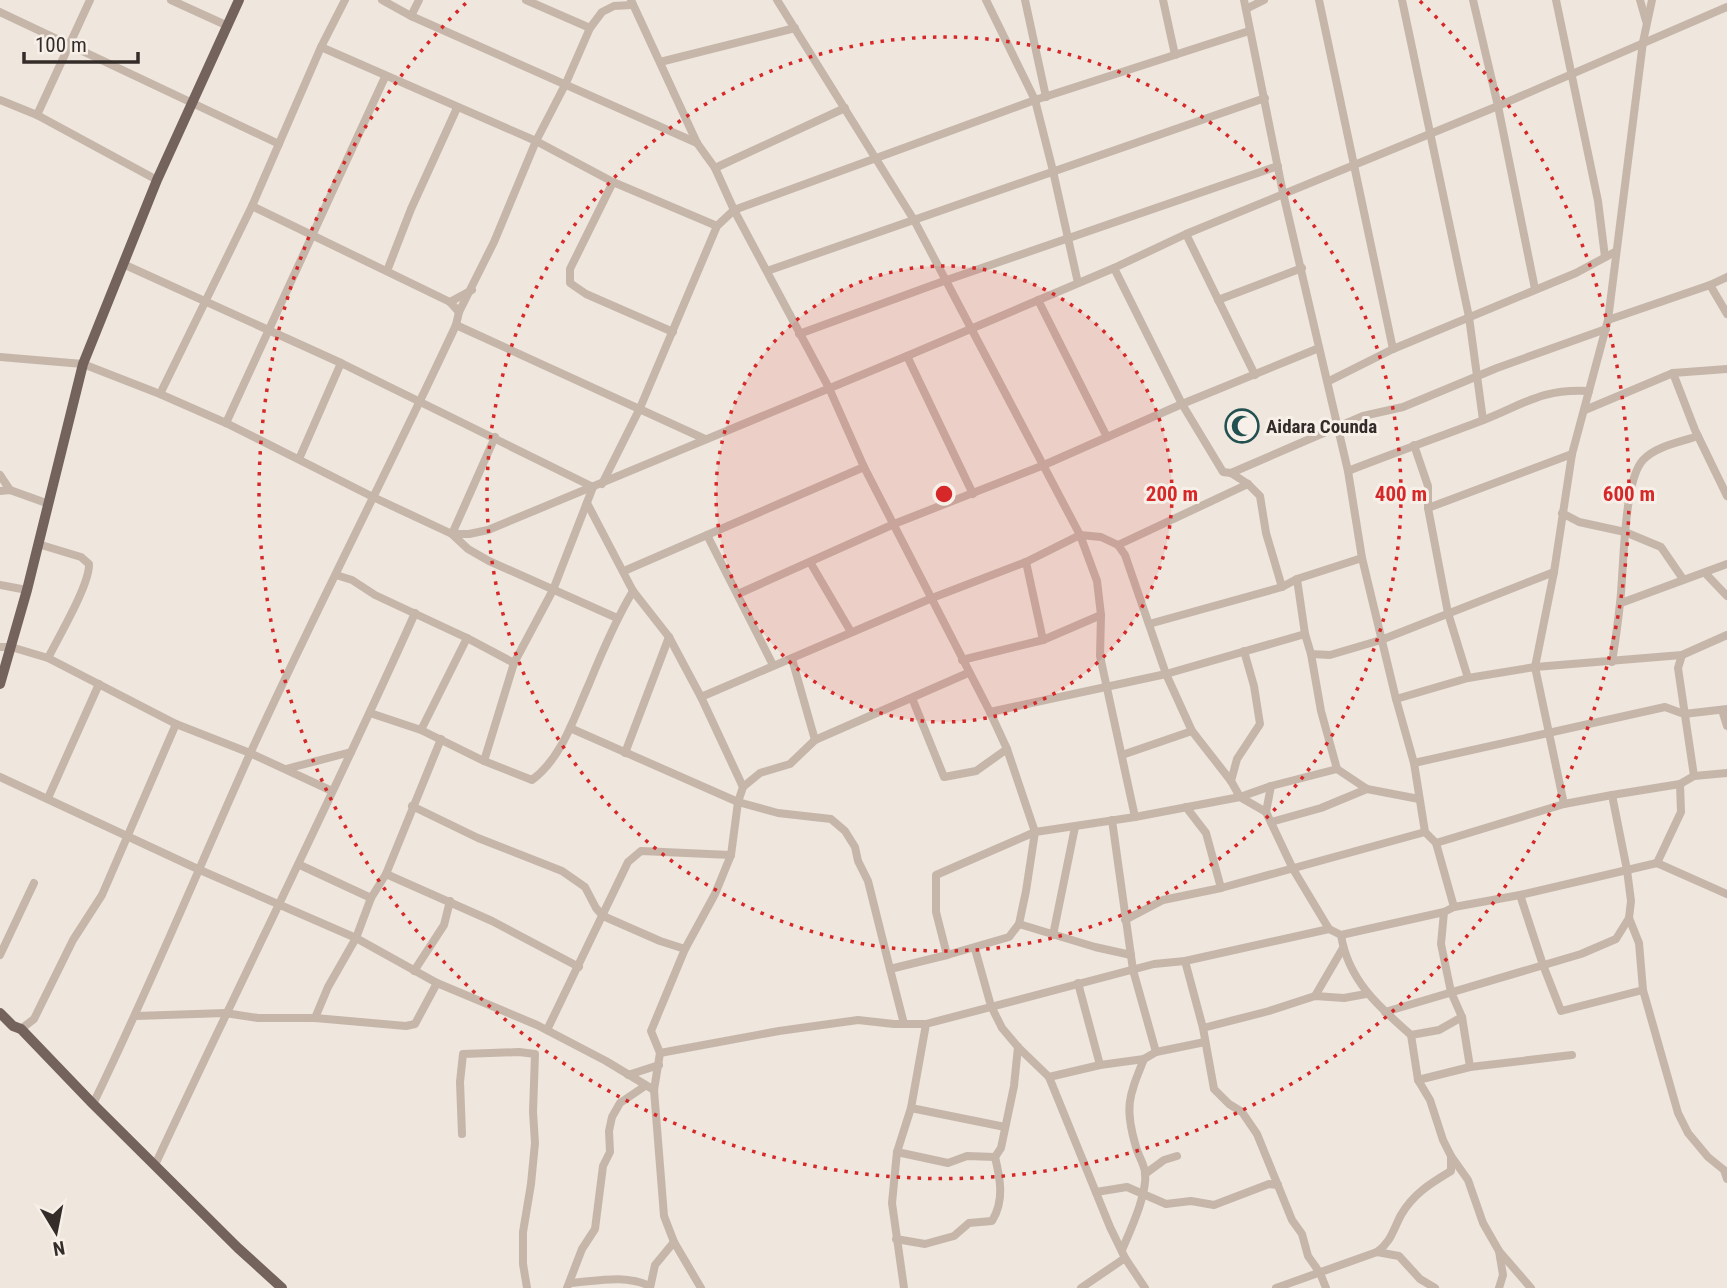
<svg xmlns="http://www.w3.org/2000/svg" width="1727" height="1288" viewBox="0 0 1727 1288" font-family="'Roboto Condensed',sans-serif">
  <rect width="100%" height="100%" fill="#efe6dd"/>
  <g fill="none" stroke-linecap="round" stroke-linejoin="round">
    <g stroke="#c6b6aa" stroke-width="8">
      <path d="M 171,0 L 228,26"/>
      <path d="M 382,0 L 411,16 L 697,143"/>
      <path d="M 526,0 L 590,28"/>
      <path d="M 631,0 L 697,143 L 715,168 L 734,210 L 829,388 L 864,467 L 990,712 L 1007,749 L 1035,832 L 1026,891 L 1019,924 L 1009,937 L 947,955 L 936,912 L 936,875 L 1035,832 L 1135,817 L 1240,797 L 1271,786 L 1337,769 L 1367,789 L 1419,799"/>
      <path d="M 777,0 L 914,220 L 1080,535 L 1097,581 L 1101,615 L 1100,656 L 1135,817"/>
      <path d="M 986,0 L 1035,100 L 1053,171 L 1078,283"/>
      <path d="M 1025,0 L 1046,97"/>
      <path d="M 1163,0 L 1175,55"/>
      <path d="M 1244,0 L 1283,193 L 1348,471 L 1362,558 L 1396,699 L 1414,763 L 1425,832 L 1436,843 L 1454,907 L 1520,895 L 1657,863 L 1727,894"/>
      <path d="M 1319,0 L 1393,349"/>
      <path d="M 1402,0 L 1469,317 L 1483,420"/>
      <path d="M 1473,0 L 1498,106 L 1535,289"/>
      <path d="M 1556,0 L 1598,201 L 1605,257"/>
      <path d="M 1640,0 L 1646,21"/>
      <path d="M 1652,0 L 1643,42 L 1608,320 L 1572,454 L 1554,572 L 1535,667 L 1682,655 L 1727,635"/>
      <path d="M 1246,9 L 1264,0"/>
      <path d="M 0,12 L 279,144"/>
      <path d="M 411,16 L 419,0"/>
      <path d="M 321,47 L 536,141 L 613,182 L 717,226"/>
      <path d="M 660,62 L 795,28"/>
      <path d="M 0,100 L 37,115 L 157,180"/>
      <path d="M 37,115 L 90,0"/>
      <path d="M 715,168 L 845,108"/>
      <path d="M 613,182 L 570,269 L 570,283 L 586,294 L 673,332"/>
      <path d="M 252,206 L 450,302 L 459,312"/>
      <path d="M 1186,234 L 1255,375"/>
      <path d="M 123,264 L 341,363 L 593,487"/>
      <path d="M 1114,268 L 1182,404 L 1223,472 L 1231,473 L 1248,484 L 1260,496 L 1266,533 L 1282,587"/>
      <path d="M 387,271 L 411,209 L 457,108"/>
      <path d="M 767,271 L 1265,98"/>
      <path d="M 1710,285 L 1727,314"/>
      <path d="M 1038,300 L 1107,437"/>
      <path d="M 1218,300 L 1302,268"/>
      <path d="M 450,302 L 472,290"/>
      <path d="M 1608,320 L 1710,285 L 1727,277"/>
      <path d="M 456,325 L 705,439"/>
      <path d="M 799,334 L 944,281 L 1278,166"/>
      <path d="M 907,356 L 973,494"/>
      <path d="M 0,357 L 83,364 L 160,394 L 226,423 L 373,497 L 452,534 L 469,534 L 488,530 L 907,356 L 1114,268 L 1186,234 L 1498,106 L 1727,7"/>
      <path d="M 1673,373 L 1695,430 L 1727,496"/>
      <path d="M 1329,381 L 1393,349 L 1576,273 L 1615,252"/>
      <path d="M 160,394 L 252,206 L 321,47 L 345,0"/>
      <path d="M 1585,410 L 1673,373 L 1727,369"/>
      <path d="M 226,423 L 385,77"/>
      <path d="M 495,437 L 452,534 L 468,549 L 489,561 L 617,618"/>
      <path d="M 1414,445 L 1428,486 L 1428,508 L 1448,613 L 1468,678"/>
      <path d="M 299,459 L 341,363"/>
      <path d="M 1348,471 C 1392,454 1436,438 1481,421 C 1523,405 1541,388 1589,391"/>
      <path d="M 1231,473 L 1363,416 L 1403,407 L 1497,368 L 1606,329"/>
      <path d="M 0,475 L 10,490"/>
      <path d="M 602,484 L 640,408 L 717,226 L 734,210 L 1035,100 L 1249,31"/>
      <path d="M 0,491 L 10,490 L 49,504"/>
      <path d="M 587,503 L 633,591 L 669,637 L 701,697 L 743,787 L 738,802 L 731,855 L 715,894 L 685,949 L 651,1031 L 660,1053 L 654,1090 L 664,1216 L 674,1242 L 701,1288"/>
      <path d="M 1428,508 L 1572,454"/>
      <path d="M 1562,513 L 1579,522 L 1625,532 L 1661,547 L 1683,579"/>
      <path d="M 707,535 L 773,665"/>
      <path d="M 38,544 L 81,557 L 89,564 C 90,584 58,638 48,658"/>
      <path d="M 1118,545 L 1248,484"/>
      <path d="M 810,562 L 851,632"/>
      <path d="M 1026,562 L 1043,640"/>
      <path d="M 624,571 L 864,467"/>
      <path d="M 1706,574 L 1727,596"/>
      <path d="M 336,575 L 352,580 L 375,595 L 467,638 L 514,663"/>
      <path d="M 1297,579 L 1305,634 L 1311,654 L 1330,655 L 1381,640 L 1554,572"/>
      <path d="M 0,585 L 27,590"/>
      <path d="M 738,594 L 894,524 L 1044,465 L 1182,404 L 1319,348"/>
      <path d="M 1621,603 L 1727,564"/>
      <path d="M 1149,624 L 1282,587 L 1297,579 L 1362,558"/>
      <path d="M 0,647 L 11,647 L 48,658 L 176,724 L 250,753 L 332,791"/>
      <path d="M 1311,654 L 1321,711 L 1337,769"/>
      <path d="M 1682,655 L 1678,668 L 1694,776"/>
      <path d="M 792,659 L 815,740"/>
      <path d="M 962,660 L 1043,640 L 1101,615"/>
      <path d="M 1612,662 C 1615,643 1618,623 1620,603 C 1624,572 1623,481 1643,460 C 1656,446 1681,442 1698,436"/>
      <path d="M 701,697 L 932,598 L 1026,562 L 1080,535 L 1101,537 L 1118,545 L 1125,555 L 1166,674 L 1192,731 L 1231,781 L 1240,797 L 1266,812 L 1293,869 L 1329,929 L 1341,935 L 1444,912 L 1454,907"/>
      <path d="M 912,698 L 944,777 L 976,771 L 1007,749"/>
      <path d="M 1396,699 L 1468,678 L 1535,667 L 1564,804"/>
      <path d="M 1722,710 L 1727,726"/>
      <path d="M 990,712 L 1166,674 L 1305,634"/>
      <path d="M 370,713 L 421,730 L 484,761 L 532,780 C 562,758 574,717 589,684 C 602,652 615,621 633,591"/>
      <path d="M 570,728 L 738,802 L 778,813 L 831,819 L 845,831 L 855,847 L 858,861 L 868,881 L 890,969 L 947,955"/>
      <path d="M 421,730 L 467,638"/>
      <path d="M 625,753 L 669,637"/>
      <path d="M 1122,755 L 1192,731"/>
      <path d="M 484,761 L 514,663 L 553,590 L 593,487"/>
      <path d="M 1414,763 L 1665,707 L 1684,714 L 1727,709"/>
      <path d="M 286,769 L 351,752"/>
      <path d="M 0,777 L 200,870 L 356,938 L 437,983 L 537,1025 L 606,1061 L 654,1090"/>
      <path d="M 1231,781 L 1237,759 L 1260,724 L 1254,686 L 1244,651"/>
      <path d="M 743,787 L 760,773 L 790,764 L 815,740 L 968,673"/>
      <path d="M 1612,795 L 1680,784 L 1694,776 L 1727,773"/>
      <path d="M 48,798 L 99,684"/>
      <path d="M 412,806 L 478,838 L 562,871 L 585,887 L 596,908 L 603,916 L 660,941 L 685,949"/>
      <path d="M 1186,807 L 1206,833 L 1221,888"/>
      <path d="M 1266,812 L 1271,786"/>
      <path d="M 1271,822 L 1321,808 L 1367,789"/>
      <path d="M 1436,843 L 1564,804 L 1612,795 L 1627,870 L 1631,901 L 1629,918 L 1639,943 L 1643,990 L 1561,1011 L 1543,965 L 1520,895"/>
      <path d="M 1657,863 L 1681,812 L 1680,784"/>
      <path d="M 300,865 L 371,898"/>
      <path d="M 386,874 L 492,921 L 579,967"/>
      <path d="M 1444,912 L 1441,944 L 1451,992 L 1462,1017 L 1470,1067"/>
      <path d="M 1125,920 L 1163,900 L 1221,888 L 1425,832"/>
      <path d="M 1019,924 L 1095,947 L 1131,955"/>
      <path d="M 1053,935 L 1075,827"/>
      <path d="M 1341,935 C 1348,980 1379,1007 1411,1035 L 1439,1030 L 1462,1017"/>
      <path d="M 975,949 L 991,1006 L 1002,1028 L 1018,1047 L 1049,1077 L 1110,1227 L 1125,1258 L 1145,1288"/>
      <path d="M 0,955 L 34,883"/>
      <path d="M 1185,961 L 1203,1028 L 1214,1089 L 1229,1104 L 1242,1112 L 1257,1134 L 1292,1220 L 1302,1234 L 1308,1256 L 1320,1273 L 1326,1288"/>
      <path d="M 890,969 L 904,1024"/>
      <path d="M 414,971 L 444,925 L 450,901"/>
      <path d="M 1078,983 L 1100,1065"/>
      <path d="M 1643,990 L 1678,1113 L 1688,1133 L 1708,1157 L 1724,1170 L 1727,1179"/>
      <path d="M 1315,996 L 1343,948"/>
      <path d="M 1385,1012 L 1581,954 L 1616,939 L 1629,918"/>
      <path d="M 136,1016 L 225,1013 L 258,1018 L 315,1018 L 406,1026 L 415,1024 L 437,983"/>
      <path d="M 315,1018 L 328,987 L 356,938 L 371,898 L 386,874 L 441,739"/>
      <path d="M 1203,1028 L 1269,1011 L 1315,996 L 1344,998 L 1366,994"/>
      <path d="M 21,1029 L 34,1019 L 73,940 L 102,895 L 176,724"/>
      <path d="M 547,1030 L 628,862 L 641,851 L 731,855"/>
      <path d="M 1156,1052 L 1205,1042"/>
      <path d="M 660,1053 L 779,1031 L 858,1020 L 894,1024 L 926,1024"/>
      <path d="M 628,1075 L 659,1065"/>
      <path d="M 1049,1077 L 1100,1065 L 1144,1059 L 1156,1052 L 1133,970 L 1112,820"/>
      <path d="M 1418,1080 L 1470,1067 L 1572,1055"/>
      <path d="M 93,1104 C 149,989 197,872 249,756 C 315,611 389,469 456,325 L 459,312 L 494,242 L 536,141 L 566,83 L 590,28 L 602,12 L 614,6 L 631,5"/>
      <path d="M 911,1108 L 1005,1127"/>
      <path d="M 462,1134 L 460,1082 L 463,1054 L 519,1052 L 535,1054 L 533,1112 L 535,1143 L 531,1184 L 523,1232 L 523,1264 L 527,1288"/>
      <path d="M 897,1152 L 948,1163 L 967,1156 L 995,1157 L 1001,1148 L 1014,1086 L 1018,1047"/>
      <path d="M 1451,1156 L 1468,1180 L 1483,1223 L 1499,1251 L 1531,1288"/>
      <path d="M 155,1165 C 241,980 332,799 415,613"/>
      <path d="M 1145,1174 L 1164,1160 L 1177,1156"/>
      <path d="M 1096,1192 L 1127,1187 L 1166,1204 L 1191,1201 L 1214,1205 L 1269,1184 L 1278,1185"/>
      <path d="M 896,1239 L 925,1244 L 954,1236 L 969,1223 L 992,1221 C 1005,1200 1000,1178 995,1157"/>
      <path d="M 1122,1250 C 1130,1231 1148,1193 1145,1172 C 1144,1164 1138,1155 1136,1147 C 1124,1107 1129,1096 1144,1059"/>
      <path d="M 1377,1252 C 1391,1242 1393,1230 1401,1215 C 1413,1194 1431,1183 1451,1171 L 1451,1156 L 1443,1140 L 1430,1100 L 1418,1080 L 1411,1035"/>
      <path d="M 571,1283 C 598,1281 624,1274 650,1286"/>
      <path d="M 567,1288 L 582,1249 L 595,1229 L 603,1166 L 610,1152 L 609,1131 L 612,1117 L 620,1103 L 645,1086"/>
      <path d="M 650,1288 L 655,1265 L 674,1242"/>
      <path d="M 904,1288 L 892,1203 L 897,1152 L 911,1108 L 926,1024 L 1154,964 L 1185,961 L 1329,929"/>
      <path d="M 1081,1288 L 1125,1258"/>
      <path d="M 1276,1288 L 1377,1252 L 1399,1256 L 1420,1279 L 1435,1288"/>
      <path d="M 1499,1288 L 1503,1275 L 1499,1251"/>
    </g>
    <g stroke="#74635c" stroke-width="10">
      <path d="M 0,684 L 27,590 L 83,364 L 157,180 L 239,0"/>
      <path d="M 0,1013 L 13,1026 L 21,1029 L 93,1104 L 238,1248 L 282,1288"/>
    </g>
  </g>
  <circle cx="944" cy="494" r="228" fill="#d62828" fill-opacity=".12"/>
  <g fill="none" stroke="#d62828" stroke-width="3.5" stroke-dasharray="3.5 7">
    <circle cx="944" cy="494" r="228"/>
    <circle cx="944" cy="494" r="457"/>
    <path d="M1420 1A685 685 0 1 1 468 1"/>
  </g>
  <defs>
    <symbol id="mosque-ring" viewBox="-11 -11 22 22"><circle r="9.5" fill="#f7f0e9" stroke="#235050" stroke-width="1.5"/><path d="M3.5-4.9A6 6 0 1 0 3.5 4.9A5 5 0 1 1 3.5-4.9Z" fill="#235050"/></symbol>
  </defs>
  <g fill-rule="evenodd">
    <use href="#mosque-ring" x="1223" y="407" width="38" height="38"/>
  </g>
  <g text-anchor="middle" stroke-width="6" stroke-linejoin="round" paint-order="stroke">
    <g font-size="19" font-weight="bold" fill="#342c29" stroke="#f7f0e9" text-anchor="start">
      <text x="1266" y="433">Aidara Counda</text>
    </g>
  </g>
  <circle cx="944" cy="494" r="10" fill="#d62828" stroke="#f7f0e9" stroke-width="3.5"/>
  <g font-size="21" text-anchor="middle" font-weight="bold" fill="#d62828" stroke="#f7f0e9" stroke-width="6" stroke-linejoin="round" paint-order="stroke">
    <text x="1172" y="501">200 m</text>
    <text x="1401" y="501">400 m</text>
    <text x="1629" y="501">600 m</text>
  </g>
  <g transform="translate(56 1232) rotate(170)" stroke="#f7f0e9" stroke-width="5" paint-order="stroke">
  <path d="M0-5L12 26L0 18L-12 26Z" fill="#342c29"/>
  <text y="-10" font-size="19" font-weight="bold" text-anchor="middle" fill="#342c29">N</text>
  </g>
  <path d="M24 52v10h114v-10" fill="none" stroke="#342c29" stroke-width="3.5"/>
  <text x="35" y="52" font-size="21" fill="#342c29" stroke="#f7f0e9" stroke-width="5" paint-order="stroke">100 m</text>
</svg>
